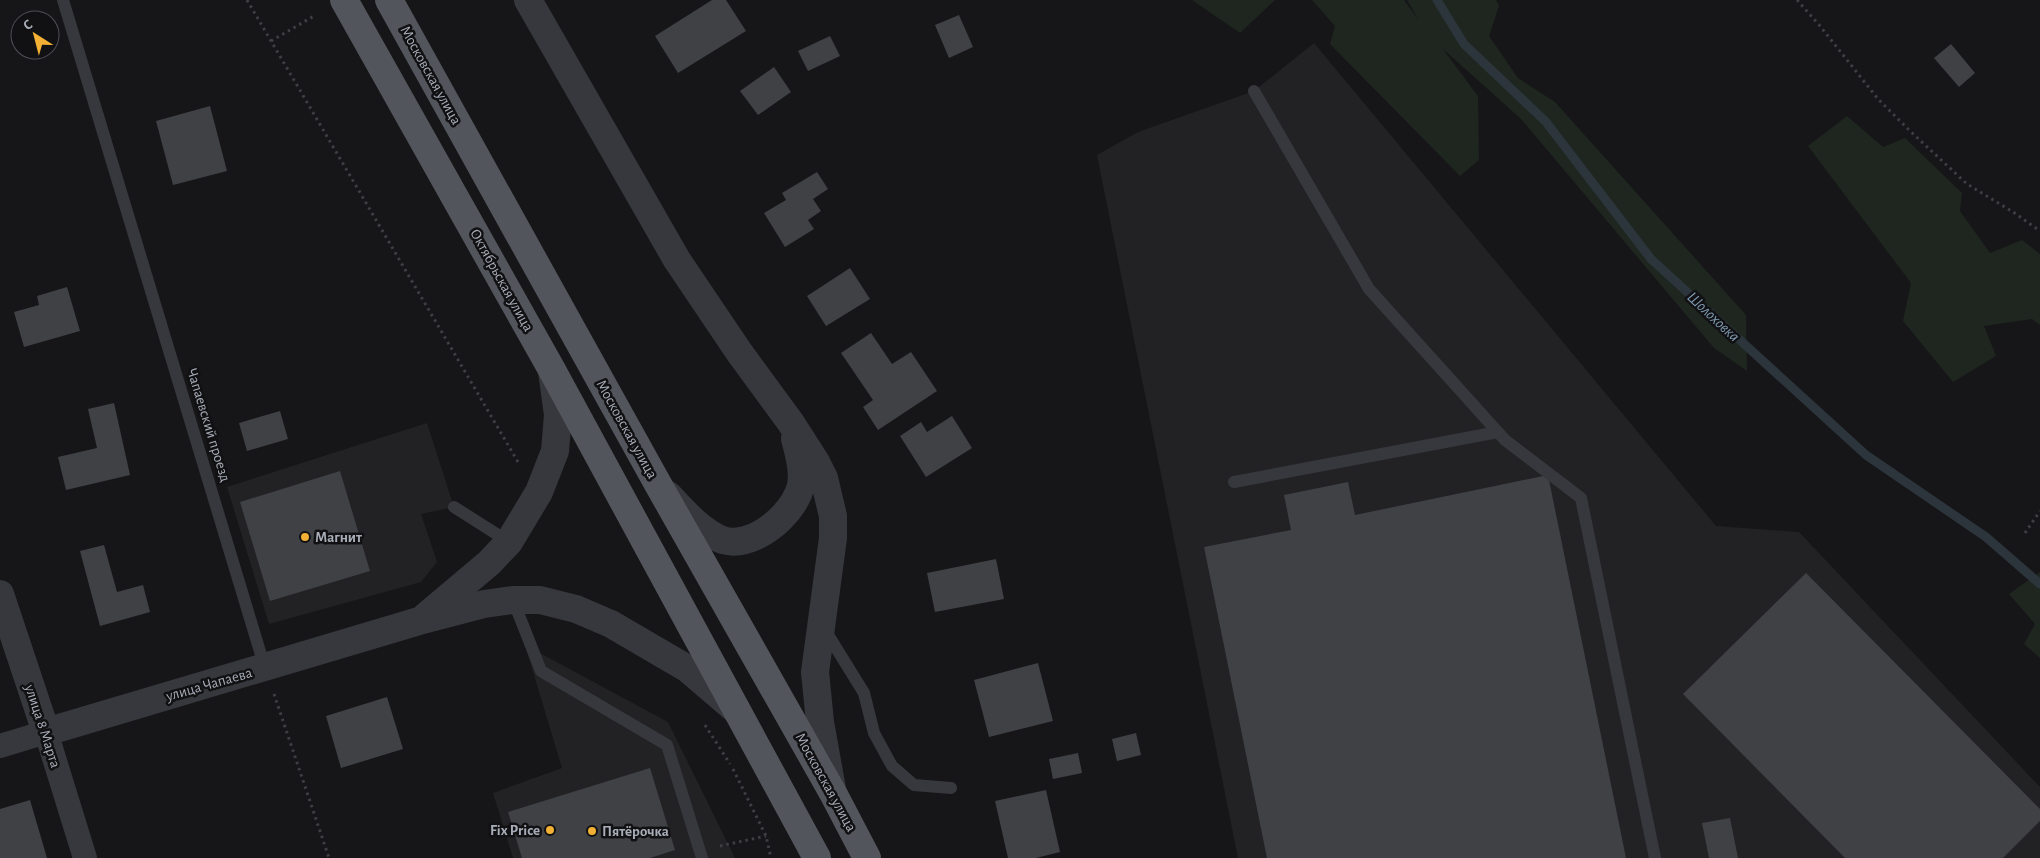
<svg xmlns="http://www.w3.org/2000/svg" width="2040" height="858" viewBox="0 0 2040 858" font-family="'Alegreya Sans',sans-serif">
  <rect width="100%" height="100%" fill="#161618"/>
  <g fill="#222225">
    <path d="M 1314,43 L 1716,526 L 1799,532 L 2040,787 L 2040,858 L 1238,858 L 1097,155 L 1138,132 L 1254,91 Z"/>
    <path d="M 427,423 L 454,507 L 421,514 L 437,562 L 421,582 L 269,624 L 227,487 Z"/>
    <path d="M 525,645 L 668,722 L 735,858 L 513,858 L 493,793 L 562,768 Z"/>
  </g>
  <g fill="#1e261f">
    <path d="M 1192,0 L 1275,0 L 1240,33 Z"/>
    <path d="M 1312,0 L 1404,0 L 1418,19 L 1407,0 L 1496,0 L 1499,6 L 1489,36 L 1518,78 L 1555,102 L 1746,315 L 1747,371 L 1714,348 L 1521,119 L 1443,49 L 1478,96 L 1479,160 L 1460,176 L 1330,44 L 1335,26 Z"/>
    <path d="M 1847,116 L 1883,147 L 1905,138 L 1962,193 L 1960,211 L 1990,253 L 2022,240 L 2040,254 L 2040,325 L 2032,319 L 1984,326 L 1996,356 L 1953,382 L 1903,321 L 1911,283 L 1808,146 Z"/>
    <path d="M 2040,572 L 2040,658 L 2024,644 L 2035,624 L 2009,594 Z"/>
  </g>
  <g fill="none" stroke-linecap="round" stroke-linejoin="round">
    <path stroke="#2c353c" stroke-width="9" d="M 1437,0 L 1464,44 L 1546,122 L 1651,259 L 1866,455 L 1986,537 L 2040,584"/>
  </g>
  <g fill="#404145">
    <path d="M 712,0 L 726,0 L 746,31 L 678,73 L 655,36 Z"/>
    <path d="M 959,15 L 973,47 L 949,58 L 935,25 Z"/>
    <path d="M 830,36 L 840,56 L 808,71 L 798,51 Z"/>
    <path d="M 1951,44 L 1975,73 L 1959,87 L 1934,58 Z"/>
    <path d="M 774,67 L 791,92 L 758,115 L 740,91 Z"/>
    <path d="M 210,106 L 227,171 L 173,185 L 156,121 Z"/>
    <path d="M 817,172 L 828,189 L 813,199 L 821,211 L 808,220 L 814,229 L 785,247 L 764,213 L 786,200 L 782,193 Z"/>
    <path d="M 850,268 L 870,299 L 826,326 L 807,296 Z"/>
    <path d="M 67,287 L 80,331 L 24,347 L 14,312 L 39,305 L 37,296 Z"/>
    <path d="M 871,333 L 892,364 L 911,352 L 937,391 L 878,430 L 863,407 L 873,400 L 841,353 Z"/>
    <path d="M 114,403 L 130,475 L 66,490 L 58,457 L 97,448 L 88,409 Z"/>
    <path d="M 280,411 L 288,439 L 247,451 L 239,423 Z"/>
    <path d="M 952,416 L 972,448 L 926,477 L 900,436 L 921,422 L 927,432 Z"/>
    <path d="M 340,471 L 370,571 L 270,601 L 240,502 Z"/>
    <path d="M 1548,475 L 1626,858 L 1267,858 L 1204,547 L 1291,530 L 1284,495 L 1348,482 L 1355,515 Z"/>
    <path d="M 104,545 L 117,592 L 143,585 L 150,612 L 100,626 L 80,551 Z"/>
    <path d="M 996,559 L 1004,599 L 935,612 L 927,573 Z"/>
    <path d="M 1806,573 L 2040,809 L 2040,821 L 2003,858 L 1845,858 L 1683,694 Z"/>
    <path d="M 1038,663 L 1053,721 L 989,737 L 974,680 Z"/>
    <path d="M 387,697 L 403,749 L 341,768 L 326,716 Z"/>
    <path d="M 1136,733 L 1141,755 L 1117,761 L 1112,739 Z"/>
    <path d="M 1078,753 L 1082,773 L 1053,779 L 1049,759 Z"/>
    <path d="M 650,768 L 675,850 L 650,858 L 522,858 L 508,812 Z"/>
    <path d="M 1046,790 L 1060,852 L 1036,858 L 1008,858 L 995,801 Z"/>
    <path d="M 30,800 L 47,858 L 0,858 L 0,809 Z"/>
    <path d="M 1730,818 L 1738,858 L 1709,858 L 1702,823 Z"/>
  </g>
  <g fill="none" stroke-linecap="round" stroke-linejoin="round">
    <g stroke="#3d3f44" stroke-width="3" stroke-dasharray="2.5 4" stroke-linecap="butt">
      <path d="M 247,0 L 518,462"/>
      <path d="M 1797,0 L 1820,26 L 1878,99 L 1910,131 L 1967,184 L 2013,212 L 2040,231"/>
      <path d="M 271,41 L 314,16"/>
      <path d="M 2025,533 L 2040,511"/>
      <path d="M 274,694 L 329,858"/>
      <path d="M 705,725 L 730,764"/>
      <path d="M 733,769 L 766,836 L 771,858"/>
      <path d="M 720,846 L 766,836"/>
    </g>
    <g stroke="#37383d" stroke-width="12">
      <path d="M 63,0 L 265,668"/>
      <path d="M 1254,91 L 1369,289 L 1505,440 L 1581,498 L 1655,858"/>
      <path d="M 1234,482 L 1498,432"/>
      <path d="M 454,507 L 509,542"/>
      <path d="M 513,600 L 541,671 L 667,745 L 702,858"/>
      <path d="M 825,630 L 864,693 L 874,733 L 892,766 L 914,785 L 951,788"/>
    </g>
    <path stroke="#37383d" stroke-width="24" d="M 0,746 L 46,732 L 85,858"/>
    <g stroke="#37383d" stroke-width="28">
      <path d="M 528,0 L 677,260 L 739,352 L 791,423 L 816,462 L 824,478 L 828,495 L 833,516 L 833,538 L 815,672 L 820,722 L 832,789"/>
      <path d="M 668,495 C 684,511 699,530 720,539 C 751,552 795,514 801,485 C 804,471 799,453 795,439"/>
      <path d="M 0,594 L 46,732 L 419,621 L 484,604 L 513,600 L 540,600 L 576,609 L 611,624 L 688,669 L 736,710"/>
      <path d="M 426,616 L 489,563 L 509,542 L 539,492 L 555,451 L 558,415 L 552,371"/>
    </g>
    <g stroke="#53555c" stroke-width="28">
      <path d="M 344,0 L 552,370 L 817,858"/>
      <path d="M 389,0 L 659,486 L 833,793 L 867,858"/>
    </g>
  </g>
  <g fill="#f2b134" stroke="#111113" stroke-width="2">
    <circle cx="305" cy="537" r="5"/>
    <circle cx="550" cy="830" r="5"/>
    <circle cx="592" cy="831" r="5"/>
  </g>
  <g text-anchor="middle" stroke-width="5" stroke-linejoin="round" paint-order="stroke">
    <g font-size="15" fill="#a8adb8" stroke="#111113">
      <text transform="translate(431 75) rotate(61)" y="5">Московская улица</text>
      <text transform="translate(502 280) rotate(61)" y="5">Октябрьская улица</text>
      <text transform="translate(209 425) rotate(73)" y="5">Чапаевский проезд</text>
      <text transform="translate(627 429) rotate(61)" y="5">Московская улица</text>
      <text transform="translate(209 684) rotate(-16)" y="5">улица Чапаева</text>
      <text transform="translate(43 726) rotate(72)" y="5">улица 8 Марта</text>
      <text transform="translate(826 782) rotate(61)" y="5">Московская улица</text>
    </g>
    <g font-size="15" font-weight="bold" fill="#a8adb8" stroke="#111113" text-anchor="start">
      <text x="315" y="542">Магнит</text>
      <text x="540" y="835" text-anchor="end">Fix Price</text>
      <text x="602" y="836">Пятёрочка</text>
    </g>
    <g font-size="16" font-style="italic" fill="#7f9bb3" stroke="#111113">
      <text transform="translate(1714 316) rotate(43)" y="6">Шолоховка</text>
    </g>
  </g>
  <g transform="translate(35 35) rotate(324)"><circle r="24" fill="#111113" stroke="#4d4f55"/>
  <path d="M0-4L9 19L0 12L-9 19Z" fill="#f2b134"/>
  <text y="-8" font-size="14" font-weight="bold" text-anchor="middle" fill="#a8adb8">С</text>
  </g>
</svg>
